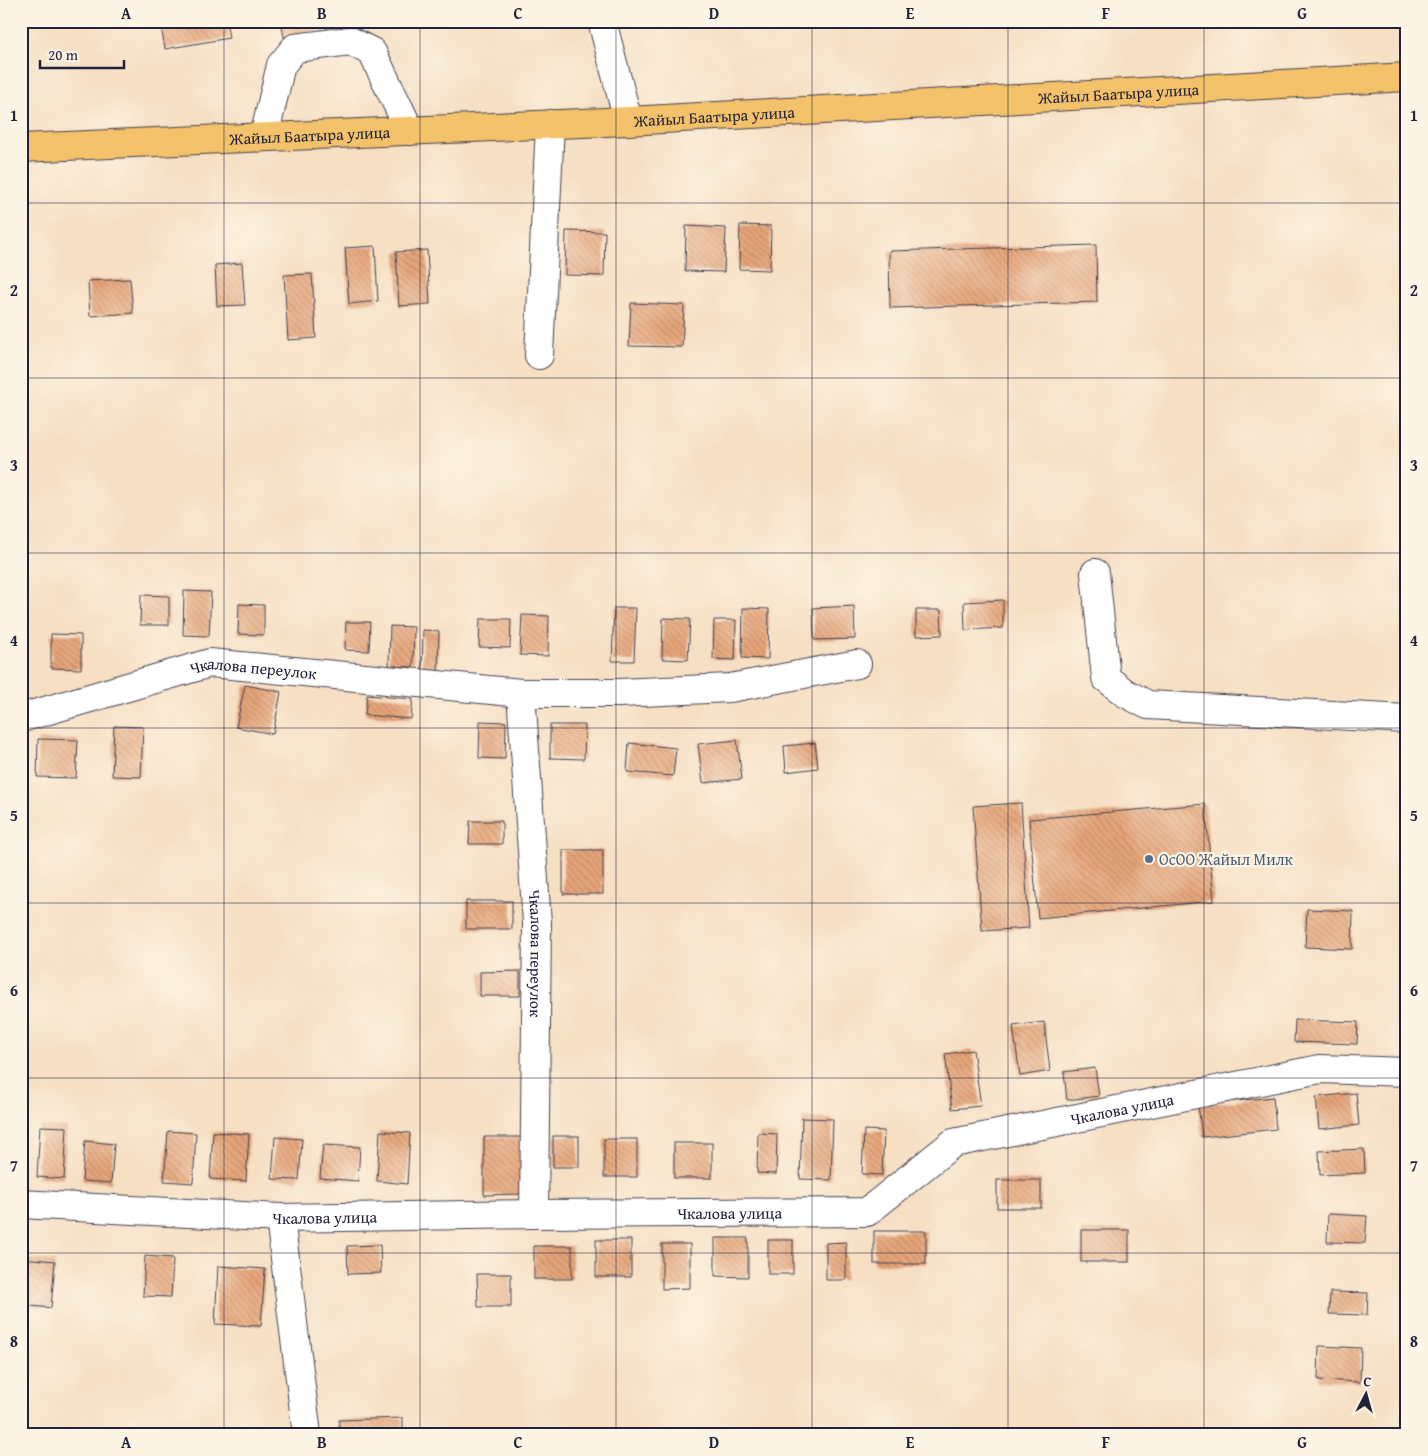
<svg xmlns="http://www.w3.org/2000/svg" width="1428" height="1456" viewBox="0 0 1428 1456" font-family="'Gentium Book Plus',serif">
  <defs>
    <pattern id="building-back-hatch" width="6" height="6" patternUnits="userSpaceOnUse" patternTransform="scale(1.25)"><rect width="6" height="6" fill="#e8a67a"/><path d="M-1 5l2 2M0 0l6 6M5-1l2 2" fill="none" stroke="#bc8765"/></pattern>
  </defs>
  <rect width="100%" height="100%" fill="#fcf5e5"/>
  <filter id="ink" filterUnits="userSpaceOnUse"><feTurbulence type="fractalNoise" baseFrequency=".02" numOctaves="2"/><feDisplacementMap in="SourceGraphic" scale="10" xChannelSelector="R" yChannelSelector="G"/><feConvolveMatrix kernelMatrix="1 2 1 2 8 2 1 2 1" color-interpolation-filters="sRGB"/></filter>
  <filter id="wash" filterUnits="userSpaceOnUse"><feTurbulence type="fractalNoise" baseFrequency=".0096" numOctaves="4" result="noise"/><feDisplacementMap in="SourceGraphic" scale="20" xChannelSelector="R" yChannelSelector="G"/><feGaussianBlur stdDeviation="1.12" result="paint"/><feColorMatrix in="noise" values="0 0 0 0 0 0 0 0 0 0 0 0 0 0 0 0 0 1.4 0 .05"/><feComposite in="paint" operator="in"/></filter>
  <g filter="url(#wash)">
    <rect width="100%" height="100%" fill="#f6dfc3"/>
    <g id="blocks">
      <g fill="url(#building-back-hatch)">
        <path d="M 160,21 L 226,21 L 229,38 L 165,49 Z"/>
        <path d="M 281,21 L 326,21 L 327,29 L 284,37 Z"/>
        <path d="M 21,26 L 23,26 L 26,60 L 21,60 Z"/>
        <path d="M 740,225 L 771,226 L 770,270 L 739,269 Z"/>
        <path d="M 686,226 L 726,228 L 724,272 L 685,271 Z"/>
        <path d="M 566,231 L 605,232 L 604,276 L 565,275 Z"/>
        <path d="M 1096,245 L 1097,302 L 890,308 L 889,251 Z"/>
        <path d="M 375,246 L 378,301 L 349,304 L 345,248 Z"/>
        <path d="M 427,250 L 430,304 L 399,306 L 396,252 Z"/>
        <path d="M 242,263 L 245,305 L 217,306 L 215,265 Z"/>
        <path d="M 312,274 L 316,338 L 288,340 L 284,275 Z"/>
        <path d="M 130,279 L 133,313 L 90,316 L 88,281 Z"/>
        <path d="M 21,285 L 23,285 L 25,323 L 21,323 Z"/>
        <path d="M 631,303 L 684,305 L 682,347 L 629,346 Z"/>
        <path d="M 184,591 L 211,592 L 209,636 L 183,635 Z"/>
        <path d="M 141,595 L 169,596 L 169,625 L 140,625 Z"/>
        <path d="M 1003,600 L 1003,628 L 965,630 L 964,602 Z"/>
        <path d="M 239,604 L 264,605 L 264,635 L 238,634 Z"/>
        <path d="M 854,606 L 855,639 L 814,640 L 813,608 Z"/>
        <path d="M 614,608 L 636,608 L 634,661 L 612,661 Z"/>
        <path d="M 743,608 L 769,609 L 768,659 L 742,658 Z"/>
        <path d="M 916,610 L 941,610 L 942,635 L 916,636 Z"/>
        <path d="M 522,615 L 549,616 L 548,656 L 520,655 Z"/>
        <path d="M 663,618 L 690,619 L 688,660 L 662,659 Z"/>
        <path d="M 480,619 L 511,619 L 510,648 L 479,647 Z"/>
        <path d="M 714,620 L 736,620 L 735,660 L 713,659 Z"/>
        <path d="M 346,622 L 370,622 L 369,651 L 345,650 Z"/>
        <path d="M 390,626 L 414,627 L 413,667 L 389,666 Z"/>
        <path d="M 423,630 L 439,631 L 438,672 L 422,672 Z"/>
        <path d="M 51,634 L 81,635 L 81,669 L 51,668 Z"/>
        <path d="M 245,685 L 281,692 L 273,734 L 236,727 Z"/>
        <path d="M 367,695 L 413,699 L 411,719 L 365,715 Z"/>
        <path d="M 480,721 L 506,722 L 505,759 L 479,758 Z"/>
        <path d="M 550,725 L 585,725 L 584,759 L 550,758 Z"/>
        <path d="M 114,726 L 143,727 L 141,777 L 112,776 Z"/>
        <path d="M 38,739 L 78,740 L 76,778 L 37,777 Z"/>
        <path d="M 737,740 L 742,779 L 703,783 L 698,744 Z"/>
        <path d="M 629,743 L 676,748 L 673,776 L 627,772 Z"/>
        <path d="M 815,743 L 818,768 L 786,772 L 784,746 Z"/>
        <path d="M 1021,803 L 1029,928 L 982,931 L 973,806 Z"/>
        <path d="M 1205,804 L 1214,901 L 1038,918 L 1029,819 Z"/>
        <path d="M 470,821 L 502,821 L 502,844 L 469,844 Z"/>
        <rect x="563" y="850" width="40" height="44"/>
        <rect x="466" y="901" width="46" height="28"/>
        <path d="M 1307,909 L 1353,911 L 1352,949 L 1305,947 Z"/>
        <path d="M 520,971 L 520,996 L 480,996 L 480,972 Z"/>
        <path d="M 1295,1020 L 1358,1022 L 1357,1044 L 1294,1042 Z"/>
        <path d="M 1044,1022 L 1050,1071 L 1020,1076 L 1013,1026 Z"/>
        <path d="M 973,1050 L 981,1106 L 952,1109 L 945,1054 Z"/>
        <path d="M 1095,1068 L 1099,1096 L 1067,1100 L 1064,1072 Z"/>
        <path d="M 1356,1093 L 1359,1125 L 1319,1129 L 1316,1097 Z"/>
        <path d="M 1273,1097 L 1276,1129 L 1202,1137 L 1198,1105 Z"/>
        <path d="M 802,1118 L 833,1119 L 831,1180 L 800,1179 Z"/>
        <path d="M 40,1126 L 67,1127 L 64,1179 L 37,1177 Z"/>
        <path d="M 864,1130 L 884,1131 L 882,1175 L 862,1174 Z"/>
        <path d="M 168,1131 L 196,1133 L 193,1183 L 164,1181 Z"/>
        <path d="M 380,1131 L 410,1133 L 407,1184 L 377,1181 Z"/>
        <path d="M 213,1132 L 249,1134 L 246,1181 L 210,1179 Z"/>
        <path d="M 758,1133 L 777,1134 L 776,1174 L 757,1173 Z"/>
        <rect x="553" y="1136" width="26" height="31"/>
        <path d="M 275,1137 L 302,1139 L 299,1180 L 272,1179 Z"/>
        <path d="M 484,1137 L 521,1137 L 521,1194 L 484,1195 Z"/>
        <rect x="604" y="1139" width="33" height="38"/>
        <path d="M 85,1141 L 114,1144 L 111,1183 L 82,1181 Z"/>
        <rect x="674" y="1143" width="38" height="35"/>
        <path d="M 323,1145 L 360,1147 L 358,1181 L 320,1178 Z"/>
        <path d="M 1364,1149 L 1365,1173 L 1320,1175 L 1319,1151 Z"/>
        <rect x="997" y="1180" width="44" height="28"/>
        <path d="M 1328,1214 L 1367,1216 L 1365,1243 L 1327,1242 Z"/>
        <rect x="1081" y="1230" width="48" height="32"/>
        <rect x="874" y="1231" width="52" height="33"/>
        <path d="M 715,1238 L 748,1238 L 748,1277 L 715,1276 Z"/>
        <rect x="596" y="1240" width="35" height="37"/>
        <rect x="768" y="1240" width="25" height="34"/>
        <path d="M 846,1242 L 846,1280 L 826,1280 L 826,1243 Z"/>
        <path d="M 662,1244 L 690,1244 L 690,1288 L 662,1289 Z"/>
        <path d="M 380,1245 L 381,1273 L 348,1274 L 347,1246 Z"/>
        <rect x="534" y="1246" width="38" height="33"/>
        <path d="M 145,1256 L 173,1258 L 171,1297 L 143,1296 Z"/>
        <path d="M 21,1258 L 55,1261 L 51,1308 L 21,1305 Z"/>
        <path d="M 218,1266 L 265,1269 L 261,1326 L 215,1324 Z"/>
        <path d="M 477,1274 L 511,1274 L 511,1307 L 478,1307 Z"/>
        <path d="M 1330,1292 L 1368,1293 L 1367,1315 L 1329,1314 Z"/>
        <path d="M 1319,1346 L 1361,1348 L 1360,1382 L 1318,1380 Z"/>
        <path d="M 403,1418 L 403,1435 L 339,1435 L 339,1420 Z"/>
      </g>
    </g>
  </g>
  <g filter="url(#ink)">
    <use href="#blocks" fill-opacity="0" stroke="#423e4f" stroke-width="1"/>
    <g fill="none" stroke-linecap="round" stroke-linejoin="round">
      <defs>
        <g id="minor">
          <path d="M 602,21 L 628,121"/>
          <path d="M 264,137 L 281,65 L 295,48 L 350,41 L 372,52 L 410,131"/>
          <path d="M 539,355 L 550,124"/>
          <path d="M 1095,573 L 1106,678 L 1125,693 L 1148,705 L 1407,719"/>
          <path id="s1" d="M 521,693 L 537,923 L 534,1214"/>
          <path id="s2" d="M 21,718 L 210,663 L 521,693 L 619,693 L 730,688 L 857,664"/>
          <path id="s3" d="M 21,1204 L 280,1218 L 534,1214 L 867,1212 L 953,1143 L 1320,1069 L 1407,1072"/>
          <path d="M 280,1218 L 307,1435"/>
        </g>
        <g id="highway">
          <path id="s4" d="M 21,148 L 628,121 L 1407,77"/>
        </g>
      </defs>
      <use href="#minor" stroke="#423e4f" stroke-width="30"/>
      <use href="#highway" stroke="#423e4f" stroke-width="30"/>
      <use href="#minor" stroke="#fff" stroke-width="28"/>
      <use href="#highway" stroke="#f4c26a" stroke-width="28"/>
    </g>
  </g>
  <path fill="none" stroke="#22223b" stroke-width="1" stroke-opacity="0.55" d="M 224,21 L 224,1435M 420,21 L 420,1435M 616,21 L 616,1435M 812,21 L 812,1435M 1008,21 L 1008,1435M 1204,21 L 1204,1435M 21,203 L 1407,203M 21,378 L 1407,378M 21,553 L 1407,553M 21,728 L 1407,728M 21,903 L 1407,903M 21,1078 L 1407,1078M 21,1253 L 1407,1253"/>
  <circle fill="#5c6f8a" stroke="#fcf5e5" stroke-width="2" cx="1149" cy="859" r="5"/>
  <g text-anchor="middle" stroke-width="4.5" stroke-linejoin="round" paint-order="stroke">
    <g font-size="16" fill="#22223b" stroke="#fcf5e5">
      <text dy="6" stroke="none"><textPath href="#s4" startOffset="1099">Жайыл Баатыра улица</textPath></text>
      <text dy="6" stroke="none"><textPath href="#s4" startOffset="694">Жайыл Баатыра улица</textPath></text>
      <text dy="6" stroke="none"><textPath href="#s4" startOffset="289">Жайыл Баатыра улица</textPath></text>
      <text dy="6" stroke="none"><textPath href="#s2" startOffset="240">Чкалова переулок</textPath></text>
      <text dy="6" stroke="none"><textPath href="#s1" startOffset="261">Чкалова переулок</textPath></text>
      <text dy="6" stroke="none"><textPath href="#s3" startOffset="1129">Чкалова улица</textPath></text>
      <text dy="6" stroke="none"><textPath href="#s3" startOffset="709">Чкалова улица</textPath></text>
      <text dy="6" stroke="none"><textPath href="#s3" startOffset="304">Чкалова улица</textPath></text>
    </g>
    <g font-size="16" fill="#4e5e75" stroke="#fcf5e5" text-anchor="start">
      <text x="1159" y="865">ОсОО Жайыл Милк</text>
    </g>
  </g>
  <rect width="1428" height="1456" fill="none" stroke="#fcf5e5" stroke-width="55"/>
  <g transform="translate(1366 1394) rotate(6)" stroke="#fcf5e5" stroke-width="4" paint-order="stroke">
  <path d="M0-4L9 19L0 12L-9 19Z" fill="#22223b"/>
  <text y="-8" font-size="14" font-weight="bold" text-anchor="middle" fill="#22223b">С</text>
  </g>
  <path d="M40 60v8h84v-8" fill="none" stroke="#22223b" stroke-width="2.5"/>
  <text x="48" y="60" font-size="15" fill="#22223b" stroke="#fcf5e5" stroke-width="4" paint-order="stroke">20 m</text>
  <rect x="28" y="28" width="1372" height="1400" fill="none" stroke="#22223b" stroke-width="2"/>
  <g font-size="16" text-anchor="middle" font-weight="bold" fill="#22223b">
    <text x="126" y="19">A</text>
    <text x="322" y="19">B</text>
    <text x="518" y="19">C</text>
    <text x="714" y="19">D</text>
    <text x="910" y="19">E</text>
    <text x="1106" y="19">F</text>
    <text x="1302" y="19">G</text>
    <text x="14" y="121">1</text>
    <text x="1414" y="121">1</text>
    <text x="14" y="296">2</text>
    <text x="1414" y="296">2</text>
    <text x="14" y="471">3</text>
    <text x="1414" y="471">3</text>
    <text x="14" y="646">4</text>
    <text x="1414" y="646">4</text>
    <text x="14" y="821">5</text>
    <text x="1414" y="821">5</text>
    <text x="14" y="996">6</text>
    <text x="1414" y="996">6</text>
    <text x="14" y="1171">7</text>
    <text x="1414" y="1171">7</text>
    <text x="14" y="1347">8</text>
    <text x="1414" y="1347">8</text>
    <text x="126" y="1448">A</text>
    <text x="322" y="1448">B</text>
    <text x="518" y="1448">C</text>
    <text x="714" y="1448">D</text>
    <text x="910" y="1448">E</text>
    <text x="1106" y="1448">F</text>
    <text x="1302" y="1448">G</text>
  </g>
</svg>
